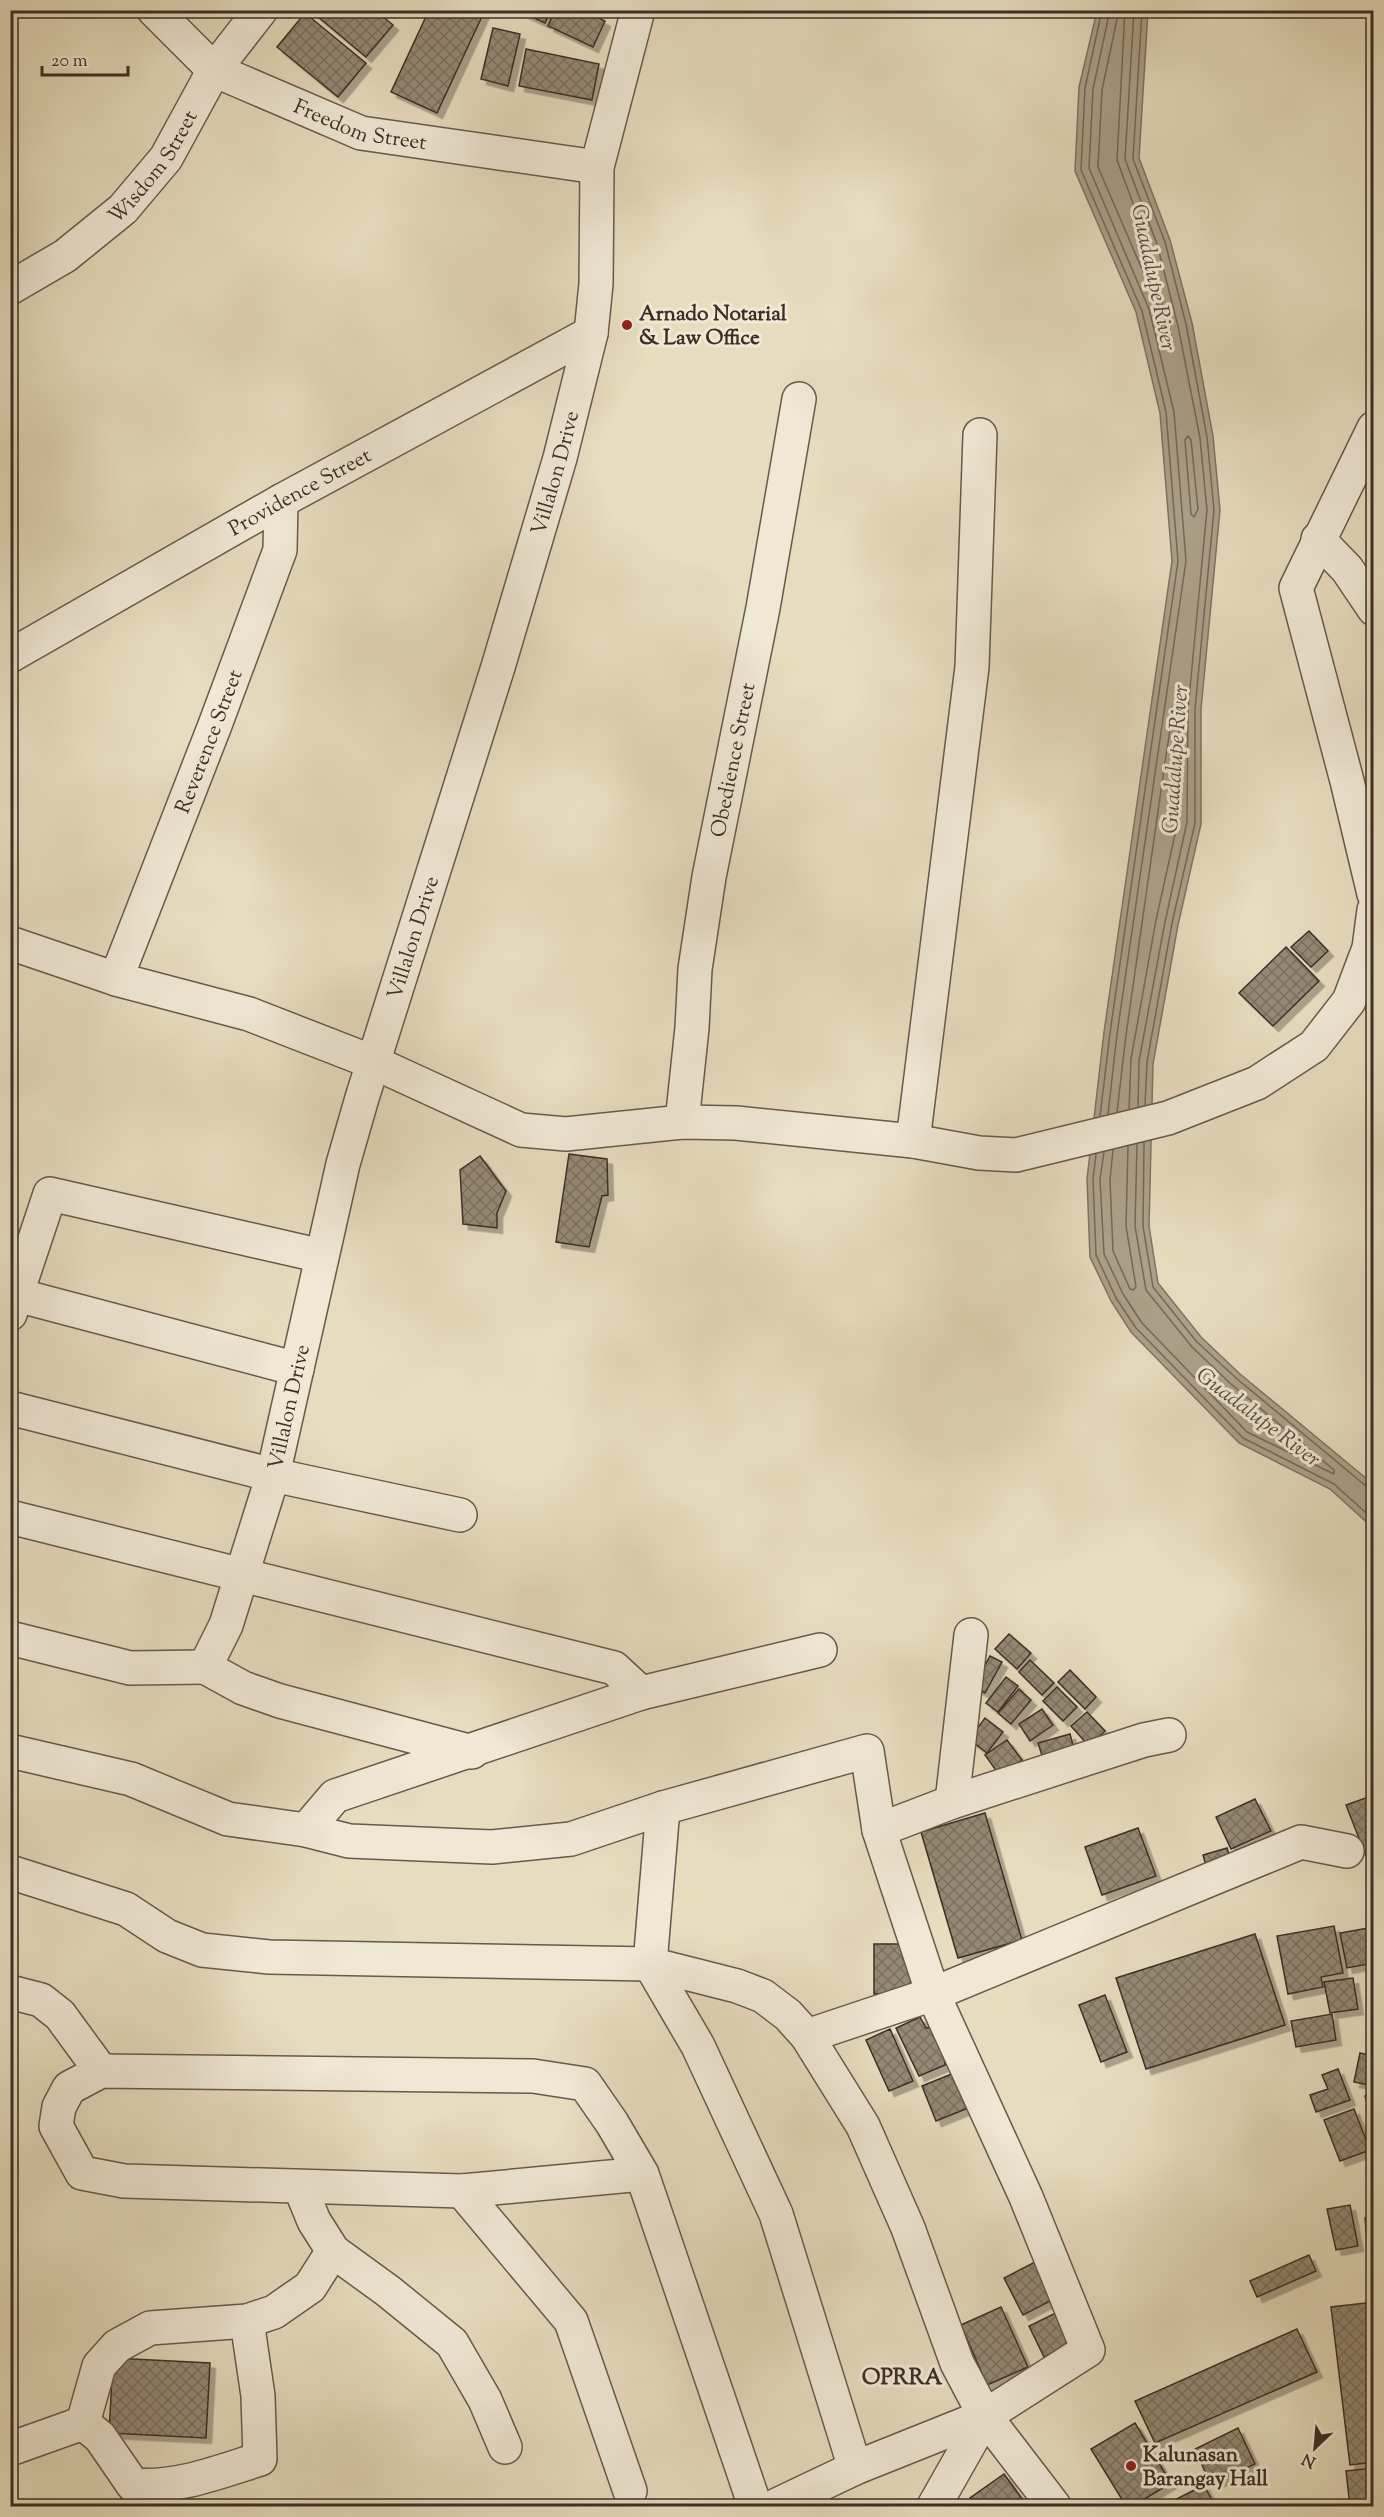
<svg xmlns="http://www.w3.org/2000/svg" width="1384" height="2517" viewBox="0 0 1384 2517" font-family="'Sorts Mill Goudy',serif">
  <defs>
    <pattern id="building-cross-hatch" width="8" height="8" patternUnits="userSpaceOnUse" patternTransform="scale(1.5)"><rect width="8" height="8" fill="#948975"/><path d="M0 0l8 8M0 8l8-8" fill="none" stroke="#7a7060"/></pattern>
    <filter id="shadow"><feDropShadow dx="5.5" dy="5.5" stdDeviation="0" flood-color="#0004"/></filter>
  </defs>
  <rect width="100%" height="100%" fill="#e6dcbe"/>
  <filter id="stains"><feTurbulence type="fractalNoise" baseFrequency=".00333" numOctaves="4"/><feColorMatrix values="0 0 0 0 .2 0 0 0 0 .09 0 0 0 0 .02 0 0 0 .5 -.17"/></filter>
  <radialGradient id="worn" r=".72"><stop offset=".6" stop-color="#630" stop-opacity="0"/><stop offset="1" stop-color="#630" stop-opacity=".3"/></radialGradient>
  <path fill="#aca18a" stroke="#7f7362" stroke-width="1.5" d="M 1097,11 L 1148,11 L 1139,158 L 1170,240 L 1192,323 L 1213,436 L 1220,510 L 1201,709 L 1201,824 L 1178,925 L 1153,1064 L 1149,1226 L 1158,1283 L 1201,1337 L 1240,1374 L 1373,1484 L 1373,1528 L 1330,1489 L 1239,1443 L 1131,1332 L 1111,1301 L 1090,1257 L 1087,1179 L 1104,1032 L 1172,561 L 1160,413 L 1136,312 L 1075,171 L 1079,87 Z"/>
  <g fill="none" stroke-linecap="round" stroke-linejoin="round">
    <g stroke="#746858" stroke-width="1.5">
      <path d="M 1119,10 L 1102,90 L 1098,167 L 1157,304 L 1161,306 L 1163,302 L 1149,247 L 1117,160 L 1125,10"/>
      <path d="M 1134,10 L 1125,159 L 1157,244 L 1178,326 L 1200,438 L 1207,510 L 1188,709 L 1187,822 L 1165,922 L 1139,1061 L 1138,1107"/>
      <path d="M 1142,10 L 1133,159 L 1165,242 L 1186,324 L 1207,437 L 1214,510 L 1195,709 L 1195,823 L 1172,923 L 1147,1062 L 1145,1105"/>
      <path d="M 1162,312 L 1166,313 L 1171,335 L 1169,338 L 1165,336 L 1160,315 Z"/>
      <path d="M 1188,436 L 1191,440 L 1198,509 L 1194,517 L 1191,514 L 1185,440 Z"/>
      <path d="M 1117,1112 L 1126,1035 L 1166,755 L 1173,711 L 1176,709 L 1179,712 L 1178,821 L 1156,920 L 1131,1059 L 1129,1109"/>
      <path d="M 1108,1114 L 1117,1034 L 1186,561 L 1174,412 L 1149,309 L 1089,168 L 1093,89 L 1110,10"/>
      <path d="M 1100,1116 L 1110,1033 L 1178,561 L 1166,412 L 1142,311 L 1081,170 L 1085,88 L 1102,10"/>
      <path d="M 1144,1142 L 1143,1226 L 1153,1287 L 1196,1341 L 1236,1378 L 1366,1486 L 1374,1489"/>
      <path d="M 1113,1150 L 1110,1180 L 1113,1251 L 1130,1289 L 1133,1290 L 1136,1287 L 1126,1226 L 1128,1146"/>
      <path d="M 1104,1152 L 1100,1179 L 1104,1254 L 1123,1294 L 1142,1323 L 1247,1432 L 1334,1474 L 1334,1470 L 1231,1384 L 1192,1347 L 1146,1290 L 1135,1226 L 1137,1144"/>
      <path d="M 1096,1154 L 1093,1179 L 1096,1255 L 1116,1298 L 1136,1328 L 1243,1438 L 1334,1484 L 1374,1520"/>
      <path d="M 1237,1404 L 1241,1404 L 1267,1425 L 1267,1430 L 1264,1431 L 1253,1425 L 1237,1408 Z"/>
    </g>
  </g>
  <g fill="url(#building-cross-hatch)" stroke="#3c2f26" stroke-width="1.5" filter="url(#shadow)">
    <path d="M 310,10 L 375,10 L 393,25 L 366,57 Z"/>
    <path d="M 429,10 L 485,10 L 437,113 L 391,92 Z"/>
    <path d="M 517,10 L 551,10 L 545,23 Z"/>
    <path d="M 555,10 L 583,10 L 605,21 L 593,47 L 548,26 Z"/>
    <path d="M 305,13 L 366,63 L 338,97 L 277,47 Z"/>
    <path d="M 493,28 L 520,34 L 508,86 L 481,79 Z"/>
    <path d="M 526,49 L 599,64 L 592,100 L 519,86 Z"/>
    <path d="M 1309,931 L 1328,951 L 1311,967 L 1291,947 Z"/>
    <path d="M 1286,947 L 1319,981 L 1273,1026 L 1239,993 Z"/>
    <path d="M 569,1154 L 607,1159 L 608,1195 L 602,1196 L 589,1247 L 556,1242 Z"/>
    <path d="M 480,1156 L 506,1191 L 497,1213 L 497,1228 L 463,1224 L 460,1170 Z"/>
    <path d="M 1009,1634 L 1031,1653 L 1017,1669 L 995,1649 Z"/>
    <path d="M 990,1656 L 1002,1662 L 985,1693 L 973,1687 Z"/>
    <path d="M 1030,1660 L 1054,1683 L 1042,1695 L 1019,1672 Z"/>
    <path d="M 1070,1670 L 1096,1697 L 1085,1709 L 1058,1682 Z"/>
    <path d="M 1006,1677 L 1018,1686 L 998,1712 L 986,1703 Z"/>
    <path d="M 1057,1687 L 1077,1707 L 1063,1721 L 1043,1701 Z"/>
    <path d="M 1019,1689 L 1031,1700 L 1011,1724 L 998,1713 Z"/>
    <path d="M 1042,1709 L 1053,1725 L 1030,1741 L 1019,1724 Z"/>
    <path d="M 1087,1712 L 1105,1731 L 1089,1746 L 1071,1726 Z"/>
    <path d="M 985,1718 L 1003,1732 L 987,1753 L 969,1739 Z"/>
    <path d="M 1070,1734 L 1075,1753 L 1044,1762 L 1038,1743 Z"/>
    <path d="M 1007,1740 L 1022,1760 L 1000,1776 L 985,1755 Z"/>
    <path d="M 1374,1795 L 1374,1862 L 1369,1864 L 1346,1805 Z"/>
    <path d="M 1255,1799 L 1271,1831 L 1231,1849 L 1216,1817 Z"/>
    <path d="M 985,1813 L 1022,1940 L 958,1958 L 921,1832 Z"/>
    <path d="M 1138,1828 L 1156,1876 L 1102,1895 L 1085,1847 Z"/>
    <path d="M 1227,1848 L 1233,1866 L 1208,1873 L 1203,1855 Z"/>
    <path d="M 1334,1926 L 1343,1973 L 1321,1977 L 1323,1987 L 1288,1994 L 1277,1936 Z"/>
    <path d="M 1374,1927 L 1374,1963 L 1347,1968 L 1340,1933 Z"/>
    <path d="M 1255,1934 L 1285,2025 L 1146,2069 L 1116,1978 Z"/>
    <path d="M 874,1944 L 914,1944 L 915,1994 L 874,1994 Z"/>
    <path d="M 1353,1978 L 1358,2009 L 1330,2013 L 1324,1982 Z"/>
    <path d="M 1105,1995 L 1127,2052 L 1101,2062 L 1079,2005 Z"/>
    <path d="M 1332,2014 L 1336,2040 L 1296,2047 L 1291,2021 Z"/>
    <path d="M 920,2017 L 926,2028 L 940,2027 L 945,2065 L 919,2076 L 896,2028 Z"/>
    <path d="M 890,2029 L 913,2081 L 889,2091 L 866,2040 Z"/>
    <path d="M 1360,2053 L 1374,2056 L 1374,2086 L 1354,2082 Z"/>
    <path d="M 1338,2069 L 1350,2100 L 1316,2112 L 1310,2095 L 1328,2089 L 1322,2075 Z"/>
    <path d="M 959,2071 L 973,2106 L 936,2121 L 922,2086 Z"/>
    <path d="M 1374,2094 L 1374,2127 L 1365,2096 Z"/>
    <path d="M 1354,2109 L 1370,2150 L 1340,2161 L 1324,2120 Z"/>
    <path d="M 1350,2205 L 1358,2246 L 1336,2250 L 1327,2209 Z"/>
    <path d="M 1374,2217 L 1374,2241 L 1367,2241 L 1365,2218 Z"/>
    <path d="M 1309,2255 L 1316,2271 L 1257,2297 L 1250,2281 Z"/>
    <path d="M 1041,2259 L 1060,2296 L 1023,2315 L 1004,2278 Z"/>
    <path d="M 1374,2302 L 1374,2462 L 1350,2465 L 1331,2307 Z"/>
    <path d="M 1001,2307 L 1028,2367 L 987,2385 L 961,2325 Z"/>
    <path d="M 1062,2310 L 1077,2341 L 1044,2357 L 1029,2326 Z"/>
    <path d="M 1297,2329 L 1317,2372 L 1155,2443 L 1135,2401 Z"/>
    <path d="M 113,2358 L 210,2363 L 206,2438 L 109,2433 Z"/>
    <path d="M 1135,2423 L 1171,2483 L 1133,2506 L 1126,2506 L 1091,2449 Z"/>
    <path d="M 1238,2428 L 1255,2464 L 1211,2485 L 1195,2449 Z"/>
    <path d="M 1374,2468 L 1374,2506 L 1350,2506 L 1346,2471 Z"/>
    <path d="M 1004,2474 L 1025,2503 L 1021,2506 L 977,2506 L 970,2498 Z"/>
    <path d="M 1204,2485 L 1215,2506 L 1163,2506 Z"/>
  </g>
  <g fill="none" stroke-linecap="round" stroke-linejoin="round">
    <defs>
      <g id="minor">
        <path id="s1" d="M 154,10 L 214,70 L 361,133 L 597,167"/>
        <path id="s2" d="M 10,288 L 65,256 L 123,209 L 166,158 L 214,70 L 260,11"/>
        <path d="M 1374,428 L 1296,588 L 1347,781 L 1374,894"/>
        <path d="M 1318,539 L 1347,569 L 1374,609"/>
        <path id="s3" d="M 10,656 L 281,501 L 591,333"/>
        <path d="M 10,943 L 116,979 L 249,1014 L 375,1063 L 521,1130 L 566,1134 L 682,1122 L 736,1123 L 913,1141 L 979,1153 L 1016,1155 L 1168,1118 L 1257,1083 L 1314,1046 L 1349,1001 L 1369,948 L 1374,910"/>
        <path id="s4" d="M 116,979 L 215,725 L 280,550 L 281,501"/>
        <path id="s5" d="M 682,1122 L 692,1028 L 695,969 L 709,877 L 763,608 L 799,399"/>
        <path d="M 913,1141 L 972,667 L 980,435"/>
        <path d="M 17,1295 L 297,1369"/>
        <path d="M 10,1314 L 50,1194 L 322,1256"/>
        <path d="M 10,1408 L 273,1475 L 460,1515"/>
        <path d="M 10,1517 L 614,1668 L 641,1693"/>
        <path d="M 10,1638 L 130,1668 L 205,1667"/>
        <path id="s6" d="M 205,1667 L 226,1625 L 273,1475 L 343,1164 L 362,1098 L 498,667 L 560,458 L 591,333 L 596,284 L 597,167 L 638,10"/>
        <path d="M 205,1667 L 243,1688 L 280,1701 L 472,1752"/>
        <path d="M 10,1751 L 131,1779 L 228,1819 L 306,1830 L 349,1841 L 492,1847 L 571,1839 L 663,1808 L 867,1751 L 879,1830 L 933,1994 L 1026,2197 L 1088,2350 L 985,2416 L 855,2468 L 775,2506"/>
        <path d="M 952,1802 L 971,1635"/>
        <path d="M 663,1808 L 650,1964 L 698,2046 L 776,2214 L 855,2468"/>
        <path d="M 306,1830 L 335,1796 L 641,1693 L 820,1650"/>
        <path d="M 879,1830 L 952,1802 L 1144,1740 L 1169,1735"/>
        <path d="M 10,1872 L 126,1909 L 167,1936 L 202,1950 L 269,1957 L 650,1964 L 737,1986 L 763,1996 L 788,2015 L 807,2036 L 863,2126 L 908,2228 L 957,2363 L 985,2416 L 1054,2506"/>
        <path d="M 10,1992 L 41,2000 L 60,2015 L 101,2071"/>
        <path d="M 807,2036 L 933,1994 L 1301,1842 L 1347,1851"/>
        <path d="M 642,2174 L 462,2191 L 124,2181 L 82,2173 L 56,2126 L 59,2107 L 69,2088 L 101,2071 L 533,2076 L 585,2084 L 612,2123 L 642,2174 L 755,2506"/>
        <path d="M 300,2187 L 314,2221 L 333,2251 L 388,2291 L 452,2343 L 485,2400 L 505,2447"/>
        <path d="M 462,2191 L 571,2321 L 630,2491"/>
        <path d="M 83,2423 L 100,2437 L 133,2485 C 176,2489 219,2472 260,2459 L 258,2396 L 247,2321"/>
        <path d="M 83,2423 L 99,2366 L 117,2346 L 150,2328 L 247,2321 L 274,2312 L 310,2287 L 333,2251"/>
        <path d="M 10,2449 L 83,2423"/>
        <path d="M 934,2506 L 985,2416"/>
      </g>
    </defs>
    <use href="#minor" stroke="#665a4c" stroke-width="36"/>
    <use href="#minor" stroke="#efe8d5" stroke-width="33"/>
  </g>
  <g fill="#8f2418" stroke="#efe8d5" stroke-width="2">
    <circle cx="627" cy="325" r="6"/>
    <circle cx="1131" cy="2466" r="6"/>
  </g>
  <g text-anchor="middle" stroke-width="6" stroke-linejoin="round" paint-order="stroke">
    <g font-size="21" fill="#3c2f26" stroke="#efe8d5">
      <text dy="7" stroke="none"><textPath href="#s1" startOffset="242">Freedom Street</textPath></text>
      <text dy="7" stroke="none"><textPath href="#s2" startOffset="190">Wisdom Street</textPath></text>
      <text dy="7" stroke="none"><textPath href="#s6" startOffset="1246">Villalon Drive</textPath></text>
      <text dy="7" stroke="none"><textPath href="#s3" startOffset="333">Providence Street</textPath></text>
      <text dy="7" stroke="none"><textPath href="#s4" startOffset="255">Reverence Street</textPath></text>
      <text dy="7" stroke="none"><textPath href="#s5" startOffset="366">Obedience Street</textPath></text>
      <text dy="7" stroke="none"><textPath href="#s6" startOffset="760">Villalon Drive</textPath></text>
      <text dy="7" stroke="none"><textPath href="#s6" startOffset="274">Villalon Drive</textPath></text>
    </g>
    <g font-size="21" font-weight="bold" fill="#3c2f26" stroke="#efe8d5" text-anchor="start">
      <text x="639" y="320">Arnado Notarial<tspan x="639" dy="24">&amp; Law Office</tspan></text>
      <text x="1143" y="2461">Kalunasan<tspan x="1143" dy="24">Barangay Hall</tspan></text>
    </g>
    <g font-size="22" font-style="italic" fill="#584c3f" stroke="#efe8d5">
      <text transform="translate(1155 277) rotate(78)" y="8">Guadalupe River</text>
      <text transform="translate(1174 759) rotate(-86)" y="8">Guadalupe River</text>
      <text transform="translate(1259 1416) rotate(37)" y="8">Guadalupe River</text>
    </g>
    <g font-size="22" font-weight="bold" fill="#3c2f26" stroke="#efe8d5">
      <text x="902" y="2384">OPRRA</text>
    </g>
  </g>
  <rect width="1384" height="2517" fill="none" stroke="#e6dcbe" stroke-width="36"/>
  <rect x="12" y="12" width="1360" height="2493" fill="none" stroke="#3c2f26" stroke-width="3"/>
  <rect x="18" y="18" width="1348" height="2481" fill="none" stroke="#3c2f26" stroke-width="1.5"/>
  <g transform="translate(1315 2448) rotate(206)" stroke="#efe8d5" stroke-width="4.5" paint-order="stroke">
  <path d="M0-4.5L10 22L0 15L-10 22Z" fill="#3c2f26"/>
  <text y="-9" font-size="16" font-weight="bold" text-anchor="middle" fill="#3c2f26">N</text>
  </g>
  <path d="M42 66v9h86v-9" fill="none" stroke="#3c2f26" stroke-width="3"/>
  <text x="51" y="66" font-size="18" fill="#3c2f26" stroke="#efe8d5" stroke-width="4.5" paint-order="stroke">20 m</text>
  <rect width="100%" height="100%" filter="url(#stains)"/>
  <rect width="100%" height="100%" fill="url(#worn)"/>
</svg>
